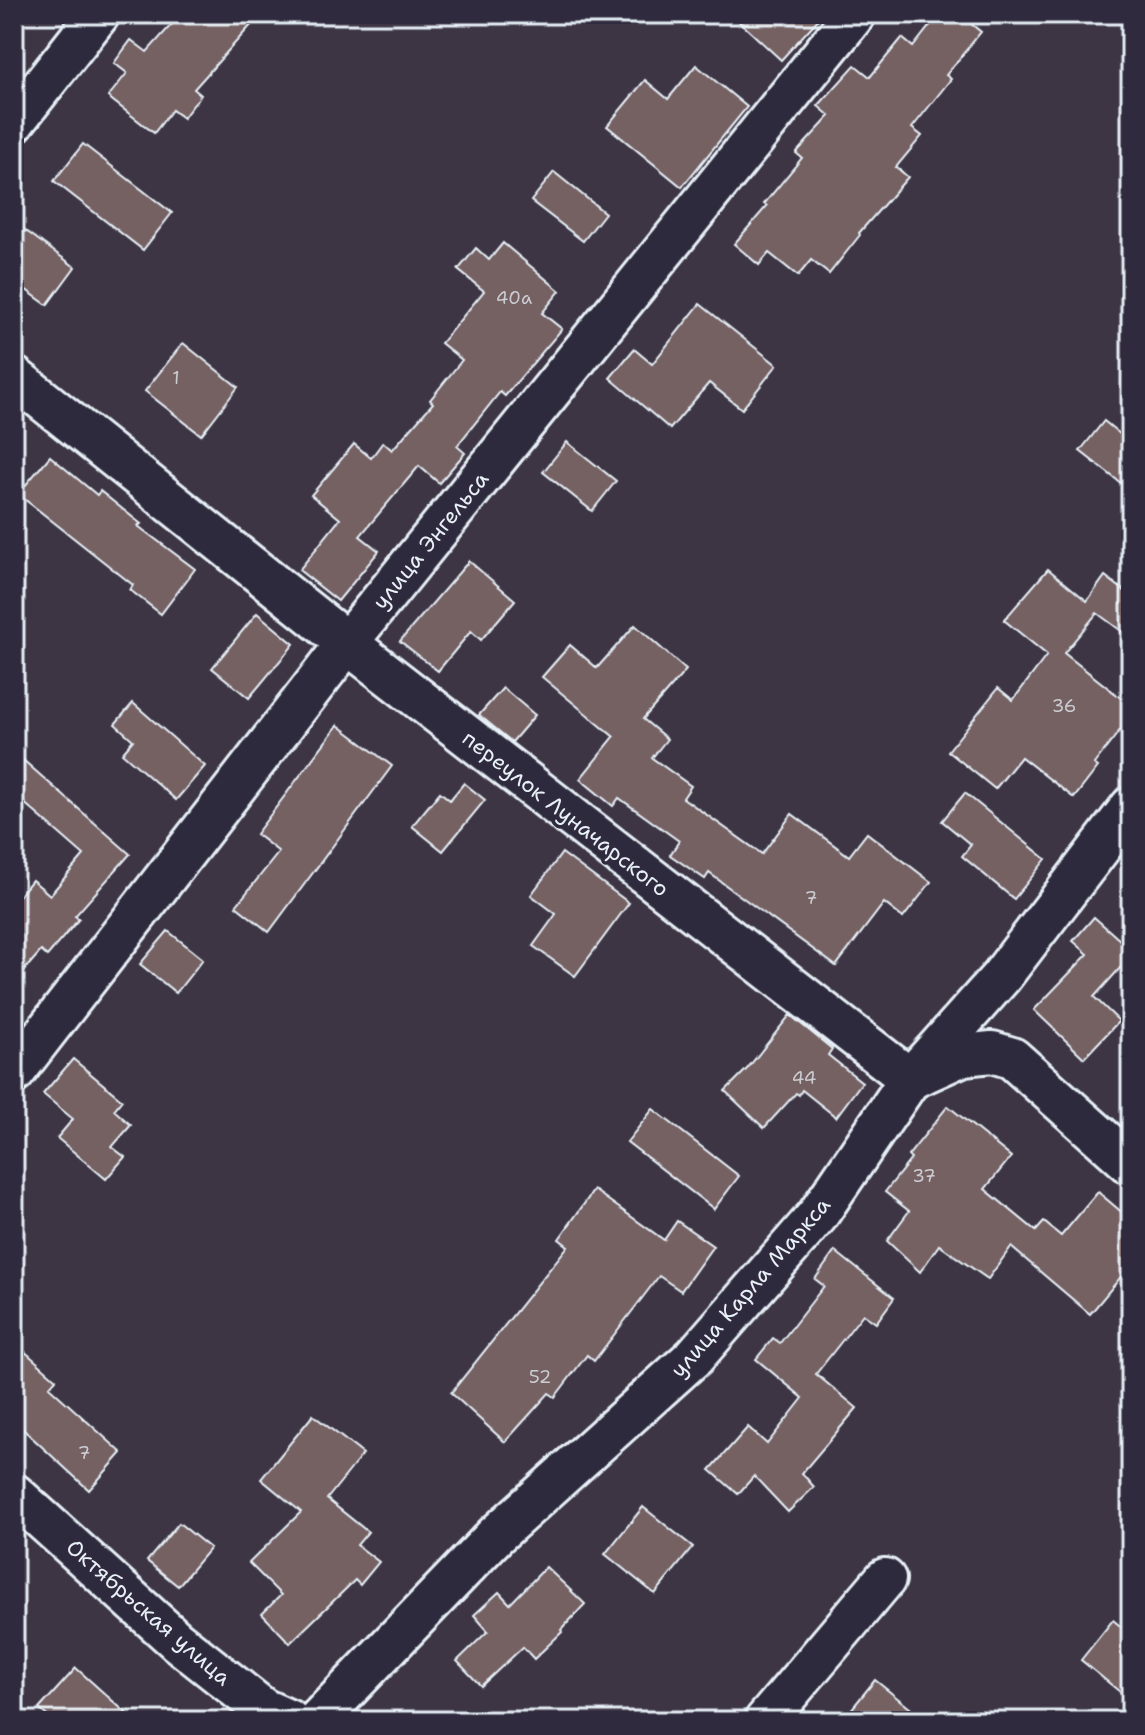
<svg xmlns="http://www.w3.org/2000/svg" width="1145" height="1735" viewBox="0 0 1145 1735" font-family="'Shantell Sans',sans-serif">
  <rect width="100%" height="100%" fill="#3d3544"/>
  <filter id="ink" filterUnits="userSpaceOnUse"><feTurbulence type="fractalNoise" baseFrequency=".0125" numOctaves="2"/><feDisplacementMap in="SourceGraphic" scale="16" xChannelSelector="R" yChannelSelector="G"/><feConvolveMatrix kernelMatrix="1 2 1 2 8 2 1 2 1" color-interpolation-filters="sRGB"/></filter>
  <g filter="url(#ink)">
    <g fill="#756162" stroke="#e8f1f8" stroke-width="2">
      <path d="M 181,14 L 261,14 L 194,89 L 201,95 L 183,118 L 172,110 L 154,133 L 108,97 L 127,73 L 114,63 L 131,40 L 147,52 Z"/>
      <path d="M 731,14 L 823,14 L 781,60 Z"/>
      <path d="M 939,14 L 959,14 L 981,32 L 946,75 L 951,79 L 912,128 L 922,136 L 896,167 L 908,177 L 859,233 L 860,235 L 829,274 L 811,260 L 798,276 L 769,253 L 759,265 L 734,244 L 767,206 L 764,204 L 802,158 L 796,153 L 830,116 L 818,106 L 855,65 L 870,77 L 902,38 L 913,47 Z"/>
      <path d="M 696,65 L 747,107 L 682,187 L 607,126 L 645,80 L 668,99 Z"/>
      <path d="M 83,144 L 172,213 L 143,250 L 54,181 Z"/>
      <path d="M 554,172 L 605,213 L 583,241 L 531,201 Z"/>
      <path d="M 14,222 L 75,267 L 47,305 L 14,281 Z"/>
      <path d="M 503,243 L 560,291 L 542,313 L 562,329 L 505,396 L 500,392 L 457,446 L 465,453 L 439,483 L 419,466 L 360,536 L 379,551 L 338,601 L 299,570 L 340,519 L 311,495 L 354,444 L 371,458 L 383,442 L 392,450 L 433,403 L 430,400 L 462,360 L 441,343 L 484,291 L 458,270 L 476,248 L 489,260 Z"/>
      <path d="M 700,304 L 777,365 L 742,409 L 709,383 L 670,429 L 610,378 L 634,349 L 652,364 Z"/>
      <path d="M 183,343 L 238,387 L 201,435 L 145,391 Z"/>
      <path d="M 1104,421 L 1131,443 L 1131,491 L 1080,451 Z"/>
      <path d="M 567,442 L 616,481 L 592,511 L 543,472 Z"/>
      <path d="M 50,456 L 97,495 L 100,491 L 141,524 L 138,526 L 195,569 L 161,614 L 130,590 L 133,585 L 18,494 Z"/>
      <path d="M 469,561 L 515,600 L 481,640 L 471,631 L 438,671 L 400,641 Z"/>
      <path d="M 1048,569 L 1087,601 L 1105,576 L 1131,596 L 1131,638 L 1097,613 L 1064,653 L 1131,706 L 1131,716 L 1094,764 L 1098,767 L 1074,798 L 1021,757 L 995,789 L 948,751 L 998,688 L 1013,700 L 1047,655 L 1004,620 Z"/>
      <path d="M 257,613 L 294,644 L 249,698 L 212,668 Z"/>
      <path d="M 635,625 L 686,670 L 643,719 L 667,739 L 652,758 L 691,786 L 683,798 L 762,854 L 792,814 L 849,856 L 867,833 L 931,882 L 903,918 L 884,903 L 836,966 L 709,873 L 705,879 L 670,855 L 679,841 L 619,798 L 613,806 L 580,779 L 614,737 L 542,677 L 570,645 L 597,668 Z"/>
      <path d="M 503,688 L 535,715 L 512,742 L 479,715 Z"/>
      <path d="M 133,703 L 205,766 L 176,800 L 122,753 L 133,740 L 115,724 Z"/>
      <path d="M 338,725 L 392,766 L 269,932 L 236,906 L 279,852 L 256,834 Z"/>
      <path d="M 14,752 L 130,854 L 75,916 L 79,919 L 47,956 L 41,951 L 14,982 L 14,902 L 32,880 L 50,895 L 84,855 L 14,794 Z"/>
      <path d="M 464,783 L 485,800 L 443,851 L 412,826 L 440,792 L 450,800 Z"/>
      <path d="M 965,793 L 1046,859 L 1014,899 L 962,856 L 971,845 L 942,821 Z"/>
      <path d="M 562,853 L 629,903 L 575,976 L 533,946 L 556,914 L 531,895 Z"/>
      <path d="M 1094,917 L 1131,950 L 1131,956 L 1094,997 L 1119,1021 L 1084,1058 L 1034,1010 L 1088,954 L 1073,941 Z"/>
      <path d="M 168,931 L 203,959 L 176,993 L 140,964 Z"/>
      <path d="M 790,1015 L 832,1049 L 828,1055 L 862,1082 L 836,1117 L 802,1090 L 799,1095 L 796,1093 L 764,1128 L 725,1091 L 747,1069 Z"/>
      <path d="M 73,1059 L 122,1100 L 114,1110 L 131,1125 L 112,1147 L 125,1157 L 106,1179 L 57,1138 L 73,1119 L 43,1094 Z"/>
      <path d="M 948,1106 L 1011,1157 L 985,1189 L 1036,1231 L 1044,1222 L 1061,1236 L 1098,1192 L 1131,1220 L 1131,1265 L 1090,1314 L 1011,1247 L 988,1279 L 939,1245 L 920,1272 L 887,1241 L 909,1211 L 885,1192 L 911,1159 L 908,1156 Z"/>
      <path d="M 653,1109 L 739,1176 L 714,1209 L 627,1142 Z"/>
      <path d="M 594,1190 L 664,1240 L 677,1221 L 713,1246 L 681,1291 L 659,1276 L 594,1361 L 587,1355 L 555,1397 L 549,1393 L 505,1442 L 451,1393 L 568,1246 L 559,1239 Z"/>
      <path d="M 835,1251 L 894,1298 L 876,1323 L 863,1314 L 816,1374 L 857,1408 L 802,1473 L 814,1487 L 788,1512 L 754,1476 L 738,1494 L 710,1470 L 748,1427 L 767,1444 L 803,1398 L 756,1359 L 773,1338 L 780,1343 L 824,1286 L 815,1279 Z"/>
      <path d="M 14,1342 L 56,1379 L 49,1387 L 122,1453 L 89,1490 L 14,1421 Z"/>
      <path d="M 313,1415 L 363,1454 L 327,1499 L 368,1532 L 357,1545 L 379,1562 L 360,1585 L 355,1580 L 290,1643 L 262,1614 L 281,1595 L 249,1563 L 301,1512 L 261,1479 Z"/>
      <path d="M 643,1507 L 693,1547 L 655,1594 L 605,1554 Z"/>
      <path d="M 179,1523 L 210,1548 L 178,1586 L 147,1561 Z"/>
      <path d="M 546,1567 L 585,1604 L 561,1630 L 562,1632 L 534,1659 L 523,1647 L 481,1686 L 457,1661 L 488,1631 L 474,1615 L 499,1592 L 510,1604 Z"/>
      <path d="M 1113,1620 L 1131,1635 L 1131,1701 L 1081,1660 Z"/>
      <path d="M 76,1668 L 135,1721 L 53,1721 L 39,1709 Z"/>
      <path d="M 875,1680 L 926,1721 L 842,1721 Z"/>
    </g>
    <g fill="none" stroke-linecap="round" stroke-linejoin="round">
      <defs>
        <g id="minor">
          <path d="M 14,122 L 99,14"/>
          <path d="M 14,377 L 347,643 L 910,1079 L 963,1055 L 992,1052 L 1012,1058 L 1131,1164"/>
          <path d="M 14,1073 L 347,643 L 855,14"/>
          <path d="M 14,1494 L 177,1641 L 263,1709 L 290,1721"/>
          <path d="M 317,1721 L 496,1535 L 695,1356 L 817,1216 L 910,1079 L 1001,977 L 1131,807"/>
          <path d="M 765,1721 L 885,1579"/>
        </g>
      </defs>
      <use href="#minor" stroke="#e8f1f8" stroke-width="46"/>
      <use href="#minor" stroke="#2f2a3d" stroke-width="40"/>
    </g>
  </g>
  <g text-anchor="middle" stroke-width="7" stroke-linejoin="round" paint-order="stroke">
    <g font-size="18" fill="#cbcdd2">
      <text x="514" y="304">40а</text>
      <text x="176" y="384">1</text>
      <text x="1064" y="712">36</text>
      <text x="811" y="904">7</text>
      <text x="804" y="1084">44</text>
      <text x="924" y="1182">37</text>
      <text x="540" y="1383">52</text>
      <text x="84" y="1459">7</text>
    </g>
    <g font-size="22" fill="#e8f1f8" stroke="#2f2a3d">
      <text transform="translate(430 540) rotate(-51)" y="8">улица Энгельса</text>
      <text transform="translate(566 813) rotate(38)" y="8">переулок Луначарского</text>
      <text transform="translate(750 1287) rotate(-49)" y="8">улица Карла Маркса</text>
      <text transform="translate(149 1612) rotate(41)" y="8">Октябрьская улица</text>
    </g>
  </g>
  <rect width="1145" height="1735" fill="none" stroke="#2f2a3d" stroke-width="48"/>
  <rect x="24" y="24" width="1097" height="1687" fill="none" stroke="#e8f1f8" stroke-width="3" filter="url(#ink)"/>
</svg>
